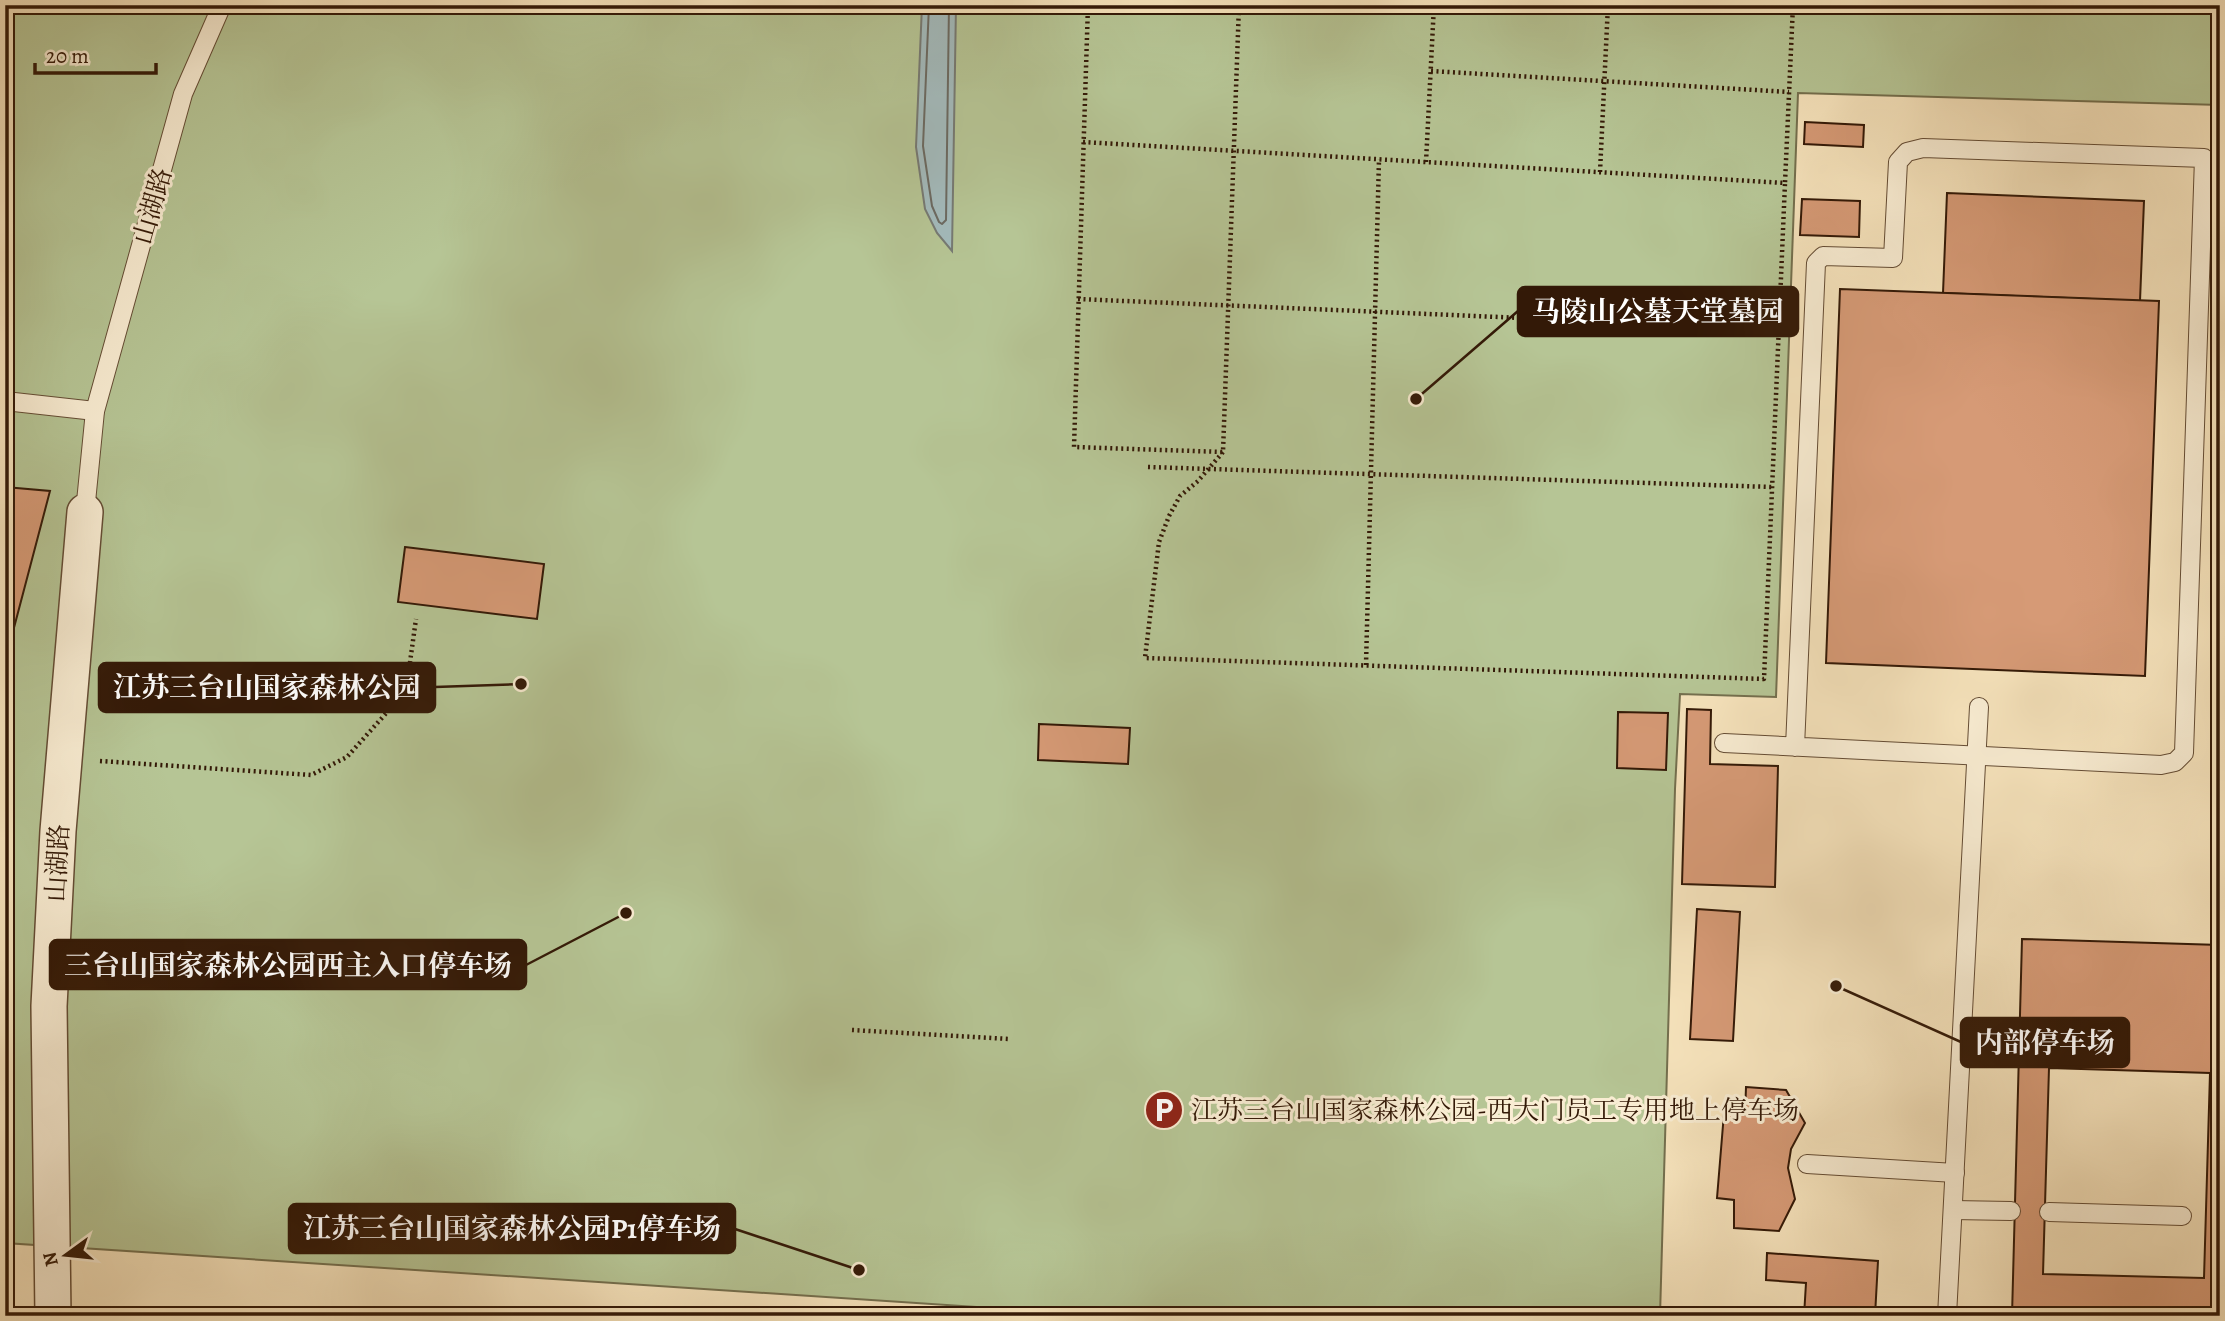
<svg xmlns="http://www.w3.org/2000/svg" width="2225" height="1321" viewBox="0 0 2225 1321" font-family="Alegreya,'Noto Serif SC',serif">
  <rect width="100%" height="100%" fill="#f6e3bc"/>
  <filter id="stains"><feTurbulence type="fractalNoise" baseFrequency=".00286" numOctaves="4"/><feColorMatrix values="0 0 0 0 .2 0 0 0 0 .09 0 0 0 0 .02 0 0 0 .5 -.17"/></filter>
  <radialGradient id="worn" r=".72"><stop offset=".6" stop-color="#630" stop-opacity="0"/><stop offset="1" stop-color="#630" stop-opacity=".3"/></radialGradient>
  <path fill="#b6c595" stroke="#746f4e" stroke-width="2" d="M 5,5 L 2220,5 L 2220,105 L 1798,93 L 1776,697 L 1680,694 L 1675,789 L 1660,1316 L 1114,1316 L 5,1243 Z"/>
  <path fill="#a3bbbd" stroke="#767a74" stroke-width="2" d="M 922,5 L 956,5 L 952,251 L 937,233 L 925,209 L 916,147 Z"/>
  <g fill="none" stroke-linecap="round" stroke-linejoin="round">
    <path stroke="#6b6a62" stroke-width="2" d="M 929,5 L 923,146 L 932,206 L 939,222 L 942,224 L 946,220 L 949,5"/>
  </g>
  <g fill="#d69a76" stroke="#331907" stroke-width="2" fill-rule="evenodd">
    <path d="M 1805,122 L 1864,125 L 1863,147 L 1804,144 Z"/>
    <path d="M 1947,193 L 2144,201 L 2140,301 L 1943,293 Z"/>
    <path d="M 1802,199 L 1860,201 L 1859,237 L 1800,235 Z"/>
    <path d="M 1840,289 L 2159,301 L 2145,676 L 1826,663 Z"/>
    <path d="M 5,487 L 50,491 L 6,658 L 5,657 Z"/>
    <path d="M 405,547 L 544,564 L 537,619 L 398,602 Z"/>
    <path d="M 1687,709 L 1711,710 L 1710,764 L 1778,766 L 1775,887 L 1682,884 Z"/>
    <path d="M 1618,712 L 1668,713 L 1666,770 L 1617,768 Z"/>
    <path d="M 1039,724 L 1130,728 L 1128,764 L 1038,760 Z"/>
    <path d="M 1697,909 L 1740,912 L 1733,1041 L 1690,1039 Z"/>
    <path d="M 2022,939 L 2220,945 L 2220,1316 L 2012,1316 ZM 2049,1068 L 2210,1073 L 2204,1278 L 2043,1274 Z"/>
    <path d="M 1746,1087 L 1786,1090 L 1805,1123 L 1791,1149 L 1788,1168 L 1795,1199 L 1779,1231 L 1734,1228 L 1734,1200 L 1717,1198 L 1724,1113 L 1745,1115 Z"/>
    <path d="M 1767,1253 L 1878,1261 L 1875,1316 L 1804,1316 L 1806,1283 L 1766,1280 Z"/>
  </g>
  <g fill="none" stroke-linecap="round" stroke-linejoin="round">
    <defs>
      <g id="service">
        <path d="M 5,401 L 95,411"/>
        <path d="M 85,512 L 95,411 L 183,94 L 222,5"/>
        <path d="M 1724,743 L 2161,765 L 2175,762 L 2184,753 L 2204,158 L 1923,148 L 1907,152 L 1898,162 L 1893,258 L 1823,256 L 1816,263 L 1795,747"/>
        <path d="M 1807,1164 L 1955,1173"/>
        <path d="M 1953,1210 L 2011,1211"/>
        <path d="M 2049,1212 L 2182,1216"/>
        <path d="M 1947,1316 L 1979,707"/>
      </g>
      <path id="minor" d="M 53,1316 L 49,1006 L 58,831 L 85,512"/>
    </defs>
    <use href="#service" stroke="#644c34" stroke-width="20"/>
    <use href="#minor" stroke="#644c34" stroke-width="38"/>
    <g stroke="#331907" stroke-width="4.5" stroke-dasharray="2 3.5" stroke-linecap="butt">
      <path d="M 1088,5 L 1074,447 L 1223,452 L 1239,5"/>
      <path d="M 1431,71 L 1789,92"/>
      <path d="M 1083,142 L 1785,183 L 1793,5"/>
      <path d="M 1426,162 L 1434,5"/>
      <path d="M 1600,172 L 1608,5"/>
      <path d="M 1078,299 L 1779,329"/>
      <path d="M 1223,452 L 1198,481 L 1180,496 L 1169,516 L 1159,542 L 1145,658 L 1764,679 L 1785,183"/>
      <path d="M 1148,467 L 1772,487"/>
      <path d="M 1366,665 L 1379,159"/>
      <path d="M 100,761 L 311,775 L 347,757 L 406,691 L 416,619"/>
      <path d="M 852,1030 L 1009,1039"/>
    </g>
    <use href="#service" stroke="#f9edd3" stroke-width="18"/>
    <use href="#minor" stroke="#f9edd3" stroke-width="35"/>
  </g>
  <defs>
    <symbol id="parking-disc" viewBox="-11 -11 22 22"><circle r="9.5" fill="#8f2418" stroke="#f9edd3"/><path d="M-3.5-5.5H1a3.5 3.5 0 0 1 0 7H-1V5.5H-3.5ZM-1-3.4V-.6H.8a1.4 1.4 0 0 0 0-2.8Z" fill="#fff"/></symbol>
  </defs>
  <g fill-rule="evenodd">
    <use href="#parking-disc" x="1142" y="1088" width="44" height="44"/>
  </g>
  <g text-anchor="middle" stroke-width="6" stroke-linejoin="round" paint-order="stroke">
    <g font-size="26" fill="#331907" stroke="#f9edd3">
      <text transform="translate(152 206) rotate(-74)" y="9">山湖路</text>
      <text transform="translate(57 863) rotate(-87)" y="9">山湖路</text>
    </g>
    <g font-size="26" fill="#331907" stroke="#f9edd3" text-anchor="start">
      <text x="1191" y="1119">江苏三台山国家森林公园-西大门员工专用地上停车场</text>
    </g>
  </g>
  <path fill="none" stroke="#331907" stroke-width="2.5" d="M1416 399L1518 311M521 684L435 687M626 913L526 965M1836 986L1961 1042M859 1270L735 1229"/>
  <g fill="#331907" stroke="#f9edd3" stroke-width="2.5">
    <circle cx="1416" cy="399" r="7"/>
    <circle cx="521" cy="684" r="7"/>
    <circle cx="626" cy="913" r="7"/>
    <circle cx="1836" cy="986" r="7"/>
    <circle cx="859" cy="1270" r="7"/>
  </g>
  <g fill="#331907" stroke="#331907" stroke-width="2.5">
    <rect x="1518" y="287" width="280" height="49" rx="7"/>
    <rect x="99" y="663" width="336" height="49" rx="7"/>
    <rect x="50" y="940" width="476" height="49" rx="7"/>
    <rect x="1961" y="1018" width="168" height="49" rx="7"/>
    <rect x="289" y="1204" width="446" height="49" rx="7"/>
  </g>
  <g font-size="28" text-anchor="middle" font-weight="bold" fill="#fff">
    <text x="1658" y="321">马陵山公墓天堂墓园</text>
    <text x="267" y="697">江苏三台山国家森林公园</text>
    <text x="288" y="975">三台山国家森林公园西主入口停车场</text>
    <text x="2045" y="1052">内部停车场</text>
    <text x="512" y="1238">江苏三台山国家森林公园P1停车场</text>
  </g>
  <rect width="2225" height="1321" fill="none" stroke="#f6e3bc" stroke-width="28"/>
  <rect x="7" y="7" width="2211" height="1307" fill="none" stroke="#331907" stroke-width="3.5"/>
  <rect x="14" y="14" width="2197" height="1293" fill="none" stroke="#331907" stroke-width="2"/>
  <g transform="translate(66 1255) rotate(255)" stroke="#f9edd3" stroke-width="5" paint-order="stroke">
  <path d="M0-5L12 26L0 18L-12 26Z" fill="#331907"/>
  <text y="-10" font-size="19" font-weight="bold" text-anchor="middle" fill="#331907">N</text>
  </g>
  <path d="M35 63v10h121v-10" fill="none" stroke="#331907" stroke-width="3.5"/>
  <text x="46" y="63" font-size="21" fill="#331907" stroke="#f9edd3" stroke-width="5" paint-order="stroke">20 m</text>
  <rect width="100%" height="100%" filter="url(#stains)"/>
  <rect width="100%" height="100%" fill="url(#worn)"/>
</svg>
